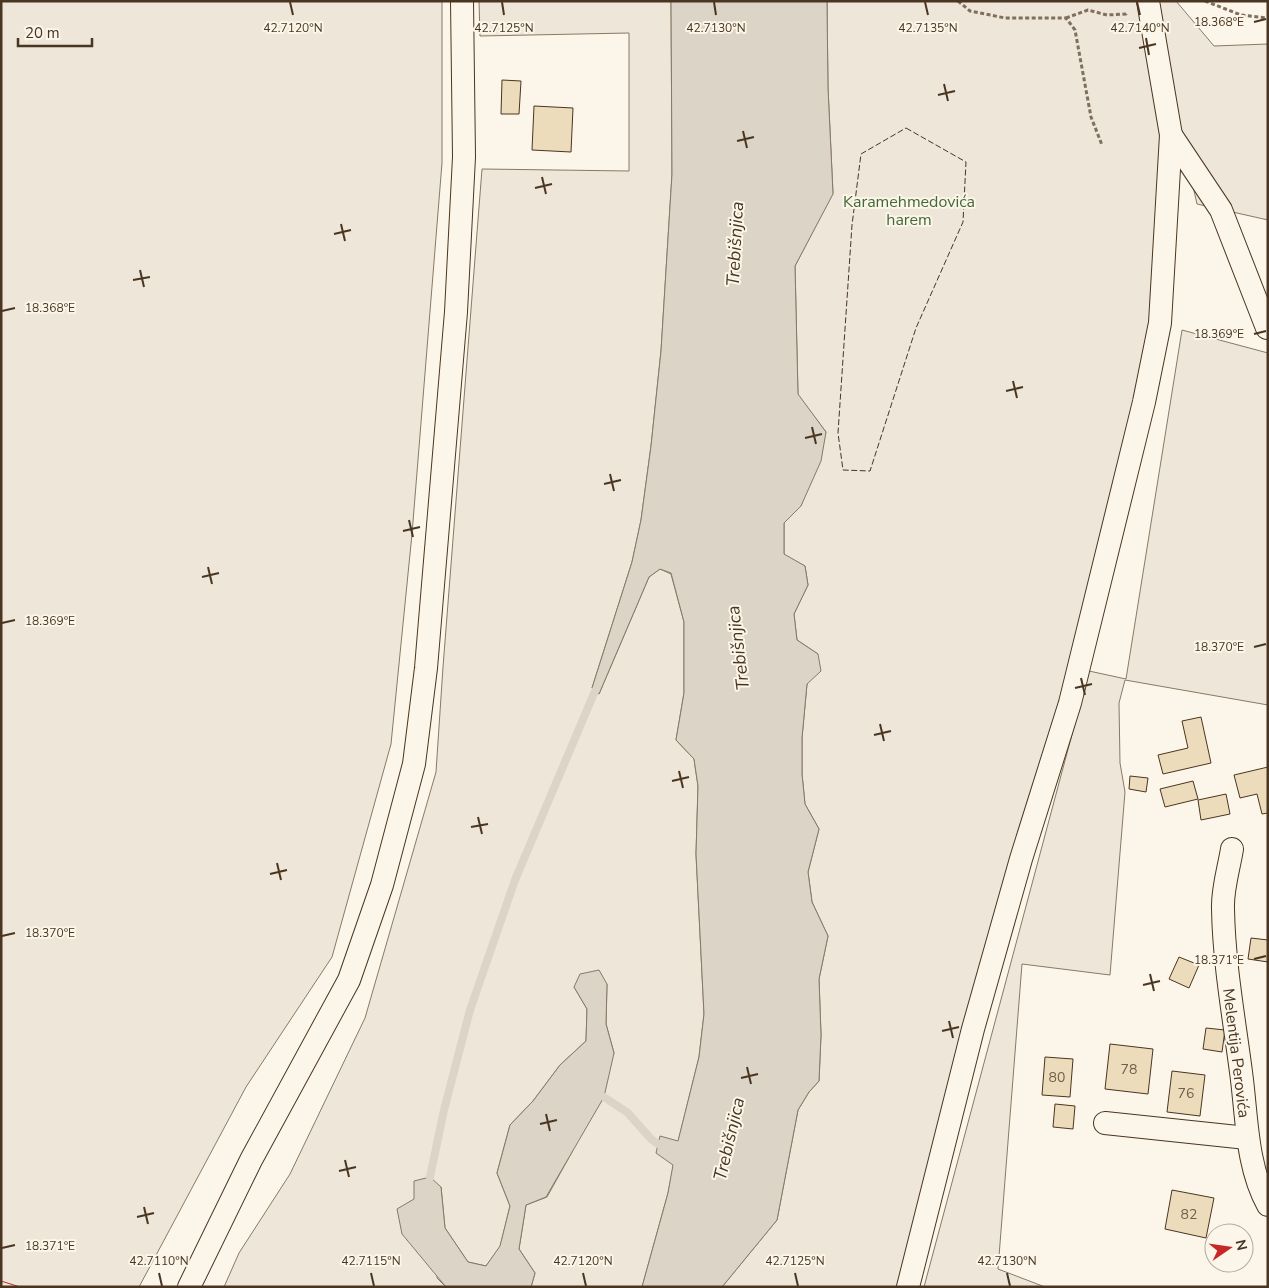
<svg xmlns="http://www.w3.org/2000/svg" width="1269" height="1288" viewBox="0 0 1269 1288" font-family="'Nunito Sans',sans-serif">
  <rect width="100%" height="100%" fill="#fbf6e9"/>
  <g fill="#ede6d9" stroke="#887966">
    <path d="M 1,1 L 442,1 L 442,163 L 412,534 L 391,744 L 332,957 L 246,1087 L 139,1287 L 1,1287 Z"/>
    <path d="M 479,1 L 671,1 L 672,174 L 661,351 L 651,446 L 641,520 L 632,562 L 592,688 L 599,694 L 649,577 L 660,569 L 671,574 L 684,622 L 684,693 L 676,740 L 694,759 L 698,786 L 696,854 L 704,1014 L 699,1057 L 678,1142 L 668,1193 L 642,1287 L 531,1287 L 535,1273 L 519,1249 L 526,1205 L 547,1197 L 572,1152 L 614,1053 L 606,1024 L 607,984 L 574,987 L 587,1009 L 586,1041 L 560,1065 L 533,1101 L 510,1125 L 497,1173 L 510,1206 L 500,1247 L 486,1266 L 468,1262 L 445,1228 L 441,1187 L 437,1278 L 446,1287 L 224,1287 L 239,1253 L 290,1174 L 365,1018 L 436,772 L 443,667 L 482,169 L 629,171 L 629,33 L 480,36 Z"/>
    <path d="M 827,1 L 1148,1 L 1171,135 L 1160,323 L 908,1287 L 722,1287 L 777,1220 L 798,1110 L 809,1092 L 819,1081 L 821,1035 L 819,979 L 828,936 L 812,902 L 808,872 L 819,829 L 805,804 L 802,774 L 802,738 L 807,684 L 818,654 L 797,640 L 794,614 L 808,585 L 805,566 L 784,555 L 784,523 L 801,506 L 826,432 L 798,395 L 795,266 L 833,193 L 828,88 Z"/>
    <path d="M 1159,1 L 1176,1 L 1214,46 L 1268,44 L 1268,220 L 1197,204 L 1181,133 Z"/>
    <path d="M 1182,330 L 1268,353 L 1268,705 L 1125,680 L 1119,703 L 1120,763 L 1125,792 L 1110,975 L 1022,964 L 998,1269 L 1045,1287 L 924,1287 L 1089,671 L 1126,679 Z"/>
  </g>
  <g fill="#dcd4c6" stroke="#887966">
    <path d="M 671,1 L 827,1 L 827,4 L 828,88 L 833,194 L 795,266 L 798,394 L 826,432 L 821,461 L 801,506 L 784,523 L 784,554 L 805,566 L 808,585 L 794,614 L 797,640 L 818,654 L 821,671 L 807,684 L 802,738 L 802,774 L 805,804 L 819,829 L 808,872 L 812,902 L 828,936 L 819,979 L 821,1035 L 819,1081 L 809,1092 L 798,1110 L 777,1220 L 722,1287 L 642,1287 L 668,1193 L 673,1165 L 656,1153 L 660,1136 L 678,1141 L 699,1057 L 704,1014 L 696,854 L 698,786 L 694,759 L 676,740 L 684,693 L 684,622 L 671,573 L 660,569 L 649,577 L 599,694 L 592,688 L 632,562 L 641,520 L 651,446 L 661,351 L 672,174 Z"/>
    <path d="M 599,970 L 607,984 L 606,1024 L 614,1053 L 604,1097 L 546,1197 L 526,1205 L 519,1249 L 535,1273 L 531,1287 L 446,1287 L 402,1234 L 397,1209 L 414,1199 L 414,1181 L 430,1177 L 441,1187 L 445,1228 L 468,1262 L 486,1266 L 500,1246 L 510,1206 L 497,1173 L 510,1125 L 533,1101 L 560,1065 L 586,1041 L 587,1009 L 574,987 L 580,974 Z"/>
  </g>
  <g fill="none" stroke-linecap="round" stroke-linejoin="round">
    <g stroke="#dcd4c6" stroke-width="8">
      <path d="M 604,1097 L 628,1113 L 651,1139 L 658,1144"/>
      <path d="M 430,1177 L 444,1110 L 470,1010 L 515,880 L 595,691"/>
    </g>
  </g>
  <g fill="#ecdcbc" stroke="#4a3520">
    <path d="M 502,80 L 521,81 L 519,114 L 501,114 Z"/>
    <path d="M 534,106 L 573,108 L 571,152 L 532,150 Z"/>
    <path d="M 1201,717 L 1211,763 L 1163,774 L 1158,755 L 1188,748 L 1182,721 Z"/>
    <path d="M 1268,767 L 1268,813 L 1262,814 L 1257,794 L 1240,798 L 1234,775 Z"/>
    <path d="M 1130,776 L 1148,778 L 1146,792 L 1129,789 Z"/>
    <path d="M 1193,781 L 1198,799 L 1165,807 L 1160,789 Z"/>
    <path d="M 1226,794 L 1230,814 L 1201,820 L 1198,800 Z"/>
    <path d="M 1251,938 L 1268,940 L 1268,962 L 1248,959 Z"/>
    <path d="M 1179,957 L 1199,965 L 1189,988 L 1169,979 Z"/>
    <path d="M 1206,1028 L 1225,1030 L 1222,1052 L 1203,1049 Z"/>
    <path d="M 1110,1044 L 1153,1049 L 1148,1094 L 1105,1089 Z"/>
    <path d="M 1045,1057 L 1073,1059 L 1070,1097 L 1042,1095 Z"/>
    <path d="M 1172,1071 L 1205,1075 L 1200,1116 L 1167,1112 Z"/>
    <path d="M 1055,1104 L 1075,1106 L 1073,1129 L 1053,1127 Z"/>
    <path d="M 1172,1190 L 1214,1198 L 1206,1238 L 1165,1229 Z"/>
  </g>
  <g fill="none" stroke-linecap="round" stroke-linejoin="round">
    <defs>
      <g id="minor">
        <path d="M 1171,135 L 1221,210 L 1267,328"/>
        <path d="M 1232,849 C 1229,868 1222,890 1223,909 C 1224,964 1234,1018 1241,1072 C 1247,1115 1246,1166 1268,1205"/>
        <path d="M 1105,1123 L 1247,1138"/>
        <path d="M 189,1287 L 251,1160 L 349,980 L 382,885 L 414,764 L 426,668 L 456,312 L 464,157 L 462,1"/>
        <path d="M 908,1287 L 973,1029 L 1021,859 L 1070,703 L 1144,402 L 1160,323 L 1171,135 L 1148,1"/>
      </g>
    </defs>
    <use href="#minor" stroke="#4a3520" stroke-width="24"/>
    <g stroke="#7f6f5c" stroke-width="3" stroke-dasharray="4 2.5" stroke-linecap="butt">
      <path d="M 958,1 L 970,11 L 1005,18 L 1066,18 L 1075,30 L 1091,117 L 1102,145"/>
      <path d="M 1205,1 L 1241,15 L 1268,18"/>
      <path d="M 1066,18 L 1088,10 L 1107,15 L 1126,14 L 1127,12"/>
    </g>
    <use href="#minor" stroke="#fbf6e9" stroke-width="22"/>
    <path stroke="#4a3520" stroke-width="1" stroke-dasharray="6 2.5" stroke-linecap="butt" d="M 906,128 L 966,162 L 963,222 L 916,328 L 870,471 L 843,470 L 838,433 L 852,225 L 861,154 Z"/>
    <path stroke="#c62828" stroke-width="1" stroke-dasharray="18 4 2.5 4" stroke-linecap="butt" d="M 1,1281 L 20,1287"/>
  </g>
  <path fill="none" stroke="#4a3520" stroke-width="2" d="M 290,2 L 293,15M 502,2 L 504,15M 714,2 L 716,15M 925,2 L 928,15M 1137,2 L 1140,15M 1254,22 L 1266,19M 1146,38 L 1149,55M 1139,48 L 1156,44M 944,84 L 948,101M 938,95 L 955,91M 743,131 L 747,148M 737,141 L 754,137M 542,177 L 546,194M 535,188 L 552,184M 341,224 L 345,241M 334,234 L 351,230M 140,270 L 144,287M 133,280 L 150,277M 2,311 L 15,308M 1254,334 L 1266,331M 1013,381 L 1017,398M 1006,391 L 1023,387M 812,427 L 816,444M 805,438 L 822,434M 610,474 L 614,491M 604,484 L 621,480M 409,520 L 413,537M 403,531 L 420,527M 208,567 L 212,584M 202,577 L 219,573M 2,623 L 15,620M 1254,647 L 1266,644M 1081,678 L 1085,695M 1075,688 L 1092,684M 880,724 L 884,741M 874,735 L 891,731M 679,771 L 683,788M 672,781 L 689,777M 478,817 L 482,834M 471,827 L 488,824M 277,863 L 281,880M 270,874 L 287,870M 2,936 L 15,933M 1254,959 L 1266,956M 1150,974 L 1154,991M 1143,985 L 1160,981M 949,1021 L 953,1038M 942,1031 L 959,1027M 747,1067 L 751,1084M 741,1078 L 758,1074M 546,1114 L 550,1131M 540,1124 L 557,1120M 345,1160 L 349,1177M 339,1171 L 356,1167M 144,1207 L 148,1224M 137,1217 L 154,1213M 2,1248 L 15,1245M 159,1273 L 162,1286M 371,1273 L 374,1286M 583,1273 L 586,1286M 795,1273 L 798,1286M 1007,1273 L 1010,1286"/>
  <g text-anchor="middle" stroke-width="4" stroke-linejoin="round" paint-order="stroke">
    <g font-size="14" fill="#725f47">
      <text x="1129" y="1074">78</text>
      <text x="1057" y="1082">80</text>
      <text x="1186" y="1098">76</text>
      <text x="1189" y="1219">82</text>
    </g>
    <g font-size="16" fill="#436837" stroke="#fbf6e9">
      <text x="909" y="207">Karamehmedovića<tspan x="909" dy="18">harem</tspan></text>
    </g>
    <g font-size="16" fill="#4a3520" stroke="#fbf6e9">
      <text transform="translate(1237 1053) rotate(83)" y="6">Melentija Perovića</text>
    </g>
    <g font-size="18" font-style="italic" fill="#4a3520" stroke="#fbf6e9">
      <text transform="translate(735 244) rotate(-87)" y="6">Trebišnjica</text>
      <text transform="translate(738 648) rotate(-97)" y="6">Trebišnjica</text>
      <text transform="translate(729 1139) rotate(-77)" y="6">Trebišnjica</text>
    </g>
  </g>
  <g font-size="12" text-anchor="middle" fill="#4a3520" stroke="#fbf6e9" stroke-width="4" stroke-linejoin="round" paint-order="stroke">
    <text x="1219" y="26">18.368°E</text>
    <text x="293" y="32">42.7120°N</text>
    <text x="504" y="32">42.7125°N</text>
    <text x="716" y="32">42.7130°N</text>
    <text x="928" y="32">42.7135°N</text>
    <text x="1140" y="32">42.7140°N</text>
    <text x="50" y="312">18.368°E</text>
    <text x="1219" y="338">18.369°E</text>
    <text x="50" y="625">18.369°E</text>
    <text x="1219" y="651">18.370°E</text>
    <text x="50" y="937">18.370°E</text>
    <text x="1219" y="964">18.371°E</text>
    <text x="50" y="1250">18.371°E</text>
    <text x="159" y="1265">42.7110°N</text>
    <text x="371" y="1265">42.7115°N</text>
    <text x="583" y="1265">42.7120°N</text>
    <text x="795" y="1265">42.7125°N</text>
    <text x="1007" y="1265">42.7130°N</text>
  </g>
  <rect width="1269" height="1288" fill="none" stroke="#4a3520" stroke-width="5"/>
  <g transform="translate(1229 1248) rotate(77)"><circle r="24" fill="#fbf6e9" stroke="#b4a999"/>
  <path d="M0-4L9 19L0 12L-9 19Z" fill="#c62828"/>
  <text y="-8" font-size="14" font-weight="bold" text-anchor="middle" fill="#4a3520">N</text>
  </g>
  <path d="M18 38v8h74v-8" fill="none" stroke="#4a3520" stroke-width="2.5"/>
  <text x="25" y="38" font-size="15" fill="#4a3520" stroke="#fbf6e9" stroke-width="4" paint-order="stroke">20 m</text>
</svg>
